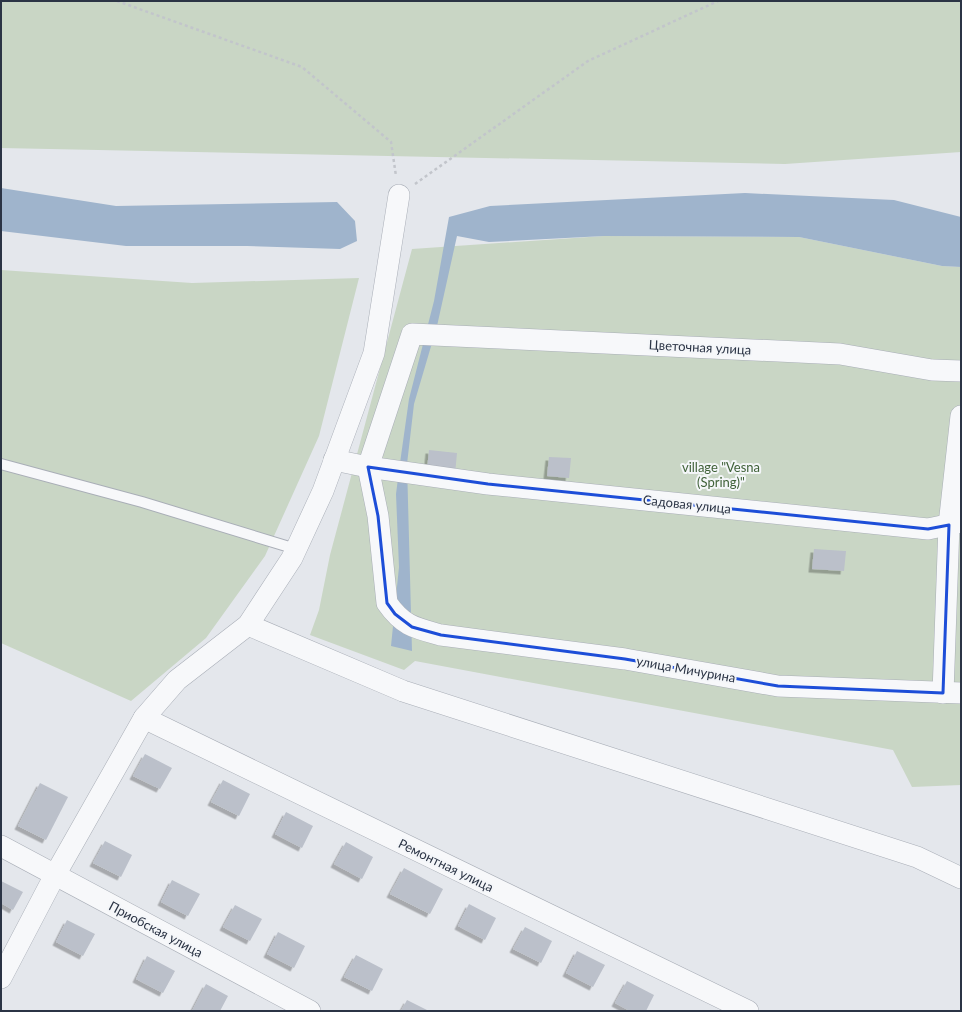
<svg xmlns="http://www.w3.org/2000/svg" width="962" height="1012" viewBox="0 0 962 1012" font-family="Lato,sans-serif">
  <defs>
    <filter id="shadow"><feDropShadow dx="-3.5" dy="3.5" stdDeviation="0" flood-color="#0004"/></filter>
  </defs>
  <rect width="100%" height="100%" fill="#e4e7ec"/>
  <g fill="#c9d6c5">
    <path d="M 1,1 L 961,1 L 961,152 L 785,164 L 1,148 Z"/>
    <path d="M 604,236 L 799,237 L 942,266 L 961,267 L 961,785 L 912,787 L 893,750 L 415,661 L 404,670 L 310,635 L 319,610 L 330,555 L 412,249 Z"/>
    <path d="M 1,270 L 192,283 L 359,278 L 319,436 L 265,556 L 206,638 L 131,701 L 1,643 Z"/>
  </g>
  <g fill="#9fb4cc">
    <path d="M 1,188 L 116,206 L 337,202 L 355,221 L 357,241 L 340,249 L 247,246 L 126,246 L 1,231 Z"/>
    <path d="M 745,193 L 894,200 L 961,217 L 961,267 L 942,266 L 799,237 L 604,236 L 489,242 L 457,236 L 437,326 L 414,404 L 407,464 L 412,651 L 391,646 L 399,567 L 396,494 L 400,463 L 409,399 L 434,301 L 449,217 L 490,206 Z"/>
  </g>
  <g fill="#bbc0ca" filter="url(#shadow)">
    <path d="M 429,450 L 457,453 L 455,474 L 427,470 Z"/>
    <path d="M 549,457 L 571,458 L 569,478 L 547,476 Z"/>
    <path d="M 814,549 L 846,551 L 844,571 L 812,569 Z"/>
    <path d="M 145,754 L 172,768 L 160,789 L 133,776 Z"/>
    <path d="M 223,780 L 250,794 L 239,816 L 211,802 Z"/>
    <path d="M 40,783 L 68,797 L 46,840 L 18,826 Z"/>
    <path d="M 286,812 L 313,826 L 302,848 L 275,834 Z"/>
    <path d="M 105,841 L 132,855 L 121,877 L 93,863 Z"/>
    <path d="M 346,842 L 373,857 L 362,879 L 334,864 Z"/>
    <path d="M 404,868 L 443,889 L 430,914 L 390,894 Z"/>
    <path d="M 172,880 L 200,894 L 188,916 L 161,902 Z"/>
    <path d="M 1,881 L 23,892 L 13,910 L 1,903 Z"/>
    <path d="M 469,904 L 496,918 L 485,940 L 458,926 Z"/>
    <path d="M 235,905 L 262,919 L 250,941 L 223,927 Z"/>
    <path d="M 67,920 L 95,934 L 83,956 L 56,942 Z"/>
    <path d="M 525,927 L 552,941 L 541,963 L 513,949 Z"/>
    <path d="M 278,932 L 305,946 L 294,968 L 267,954 Z"/>
    <path d="M 577,951 L 605,965 L 593,987 L 566,973 Z"/>
    <path d="M 356,955 L 383,969 L 372,991 L 344,977 Z"/>
    <path d="M 147,956 L 175,971 L 163,993 L 136,979 Z"/>
    <path d="M 627,981 L 654,995 L 646,1011 L 630,1011 L 615,1003 Z"/>
    <path d="M 206,984 L 228,996 L 220,1011 L 192,1011 Z"/>
    <path d="M 407,1000 L 429,1011 L 401,1011 Z"/>
  </g>
  <g fill="none" stroke-linecap="round" stroke-linejoin="round">
    <defs>
      <path id="service" d="M 1,464 L 142,502 L 296,549"/>
      <g id="minor">
        <path d="M 961,371 L 932,370 L 840,354 L 412,334 L 368,467 L 378,516 L 387,603 C 403,626 415,628 441,635 L 625,659 L 778,686 L 961,693"/>
        <path d="M 334,460 L 368,467 L 488,484 L 928,529 L 961,522"/>
        <path d="M 248,625 L 403,691 L 917,857 L 961,878"/>
        <path d="M 943,693 L 949,525 L 961,416"/>
        <path d="M 144,718 L 748,1011"/>
        <path d="M 1,846 L 310,1011"/>
        <path d="M 1,978 L 55,875 L 144,718 L 177,680 L 248,625 L 292,558 L 323,491 L 374,353 L 399,195"/>
      </g>
    </defs>
    <use href="#service" stroke="#a9aeb7" stroke-width="12"/>
    <use href="#minor" stroke="#a9aeb7" stroke-width="22"/>
    <g stroke="#c2c5cb" stroke-width="2.5" stroke-dasharray="3 3" stroke-linecap="butt">
      <path d="M 117,1 L 302,67 L 391,142 L 396,176"/>
      <path d="M 415,184 L 588,61 L 718,1"/>
    </g>
    <use href="#service" stroke="#f7f8fa" stroke-width="10"/>
    <use href="#minor" stroke="#f7f8fa" stroke-width="21"/>
  </g>
  <path fill="none" stroke="#1d4ed8" stroke-width="3" stroke-linejoin="round" d="M 368,467 L 488,484 L 928,529 L 949,525 L 943,693 L 778,686 L 625,659 L 441,635 L 412,627 L 395,614 L 387,603 L 378,516 Z"/>
  <g text-anchor="middle" stroke-width="4" stroke-linejoin="round" paint-order="stroke">
    <g font-size="13" fill="#2b3445" stroke="#f4f6f9">
      <text transform="translate(700 347) rotate(3)" y="5">Цветочная улица</text>
      <text transform="translate(687 504) rotate(6)" y="5">Садовая улица</text>
      <text transform="translate(686 669) rotate(10)" y="5">улица Мичурина</text>
      <text transform="translate(446 865) rotate(26)" y="5">Ремонтная улица</text>
      <text transform="translate(156 929) rotate(28)" y="5">Приобская улица</text>
    </g>
    <g font-size="13" fill="#3f6138" stroke="#f4f6f9">
      <text x="721" y="472">village "Vesna<tspan x="721" dy="15">(Spring)"</tspan></text>
    </g>
  </g>
  <rect width="962" height="1012" fill="none" stroke="#2b3445" stroke-width="4"/>
</svg>
